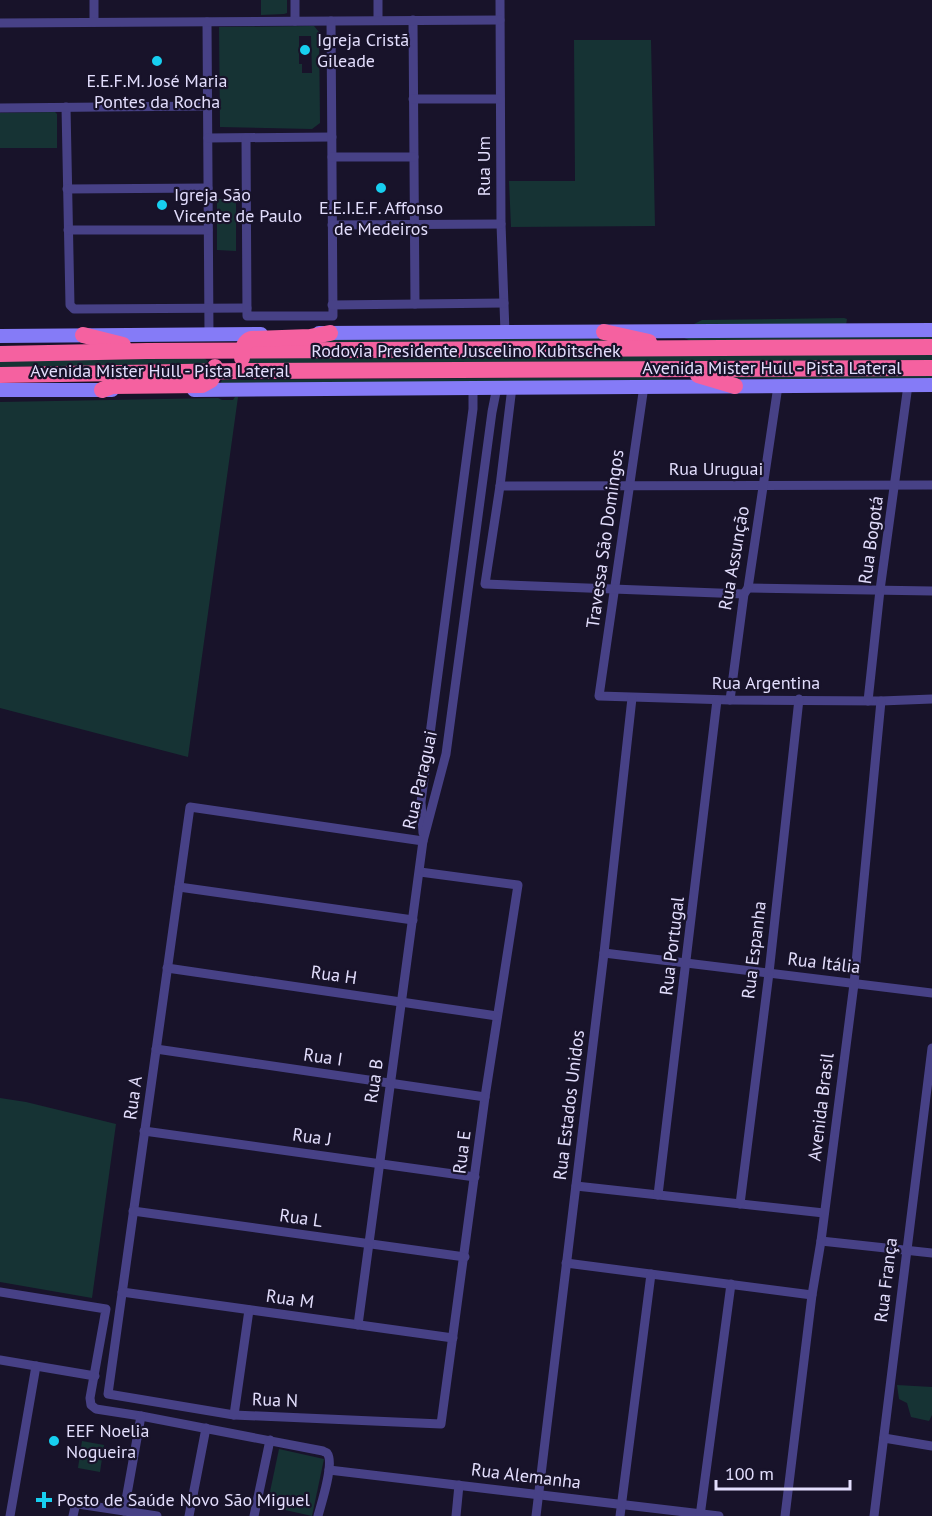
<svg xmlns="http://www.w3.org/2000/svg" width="932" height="1516" viewBox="0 0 932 1516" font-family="'PT Sans',sans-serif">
  <rect width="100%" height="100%" fill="#18132a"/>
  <g fill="#163334" fill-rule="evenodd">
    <path d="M 261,0 L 287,0 L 287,13 L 284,14 L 261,15 Z"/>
    <path d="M 314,26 L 319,32 L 320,123 L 312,129 L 220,127 L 219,27 ZM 299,36 L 311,36 L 312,73 L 302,73 L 302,64 L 299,64 Z"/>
    <path d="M 574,40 L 651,40 L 655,226 L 511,227 L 509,181 L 575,181 Z"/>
    <path d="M 55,112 L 57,114 L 57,148 L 0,148 L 0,113 Z"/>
    <path d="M 217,199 L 236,199 L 236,251 L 217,250 Z"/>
    <path d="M 844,318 L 847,319 L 846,325 L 694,324 L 702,320 Z"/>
    <path d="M 932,334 L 932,339 L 691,341 L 682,337 Z"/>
    <path d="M 317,338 L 576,338 L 615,339 L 616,341 L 254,343 Z"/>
    <path d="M 932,354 L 932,361 L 249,364 L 247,363 L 249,358 Z"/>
    <path d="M 204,358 L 208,361 L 206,364 L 0,367 L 0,361 Z"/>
    <path d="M 932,375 L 932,381 L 790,381 L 766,378 L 725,379 L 723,376 Z"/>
    <path d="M 658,377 L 663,379 L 699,380 L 220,384 L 222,380 Z"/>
    <path d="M 235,397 L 238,397 L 188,757 L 0,708 L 0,402 L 218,398 L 222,400 L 233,400 Z"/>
    <path d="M 0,1098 L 26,1102 L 116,1124 L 92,1298 L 0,1282 Z"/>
    <path d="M 897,1385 L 932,1387 L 932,1415 L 929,1421 L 911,1417 L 907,1403 L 899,1399 Z"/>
    <path d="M 82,1441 L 104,1445 L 100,1472 L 78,1468 Z"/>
    <path d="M 279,1449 L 324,1459 L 312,1516 L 267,1506 Z"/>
  </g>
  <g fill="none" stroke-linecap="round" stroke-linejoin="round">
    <g stroke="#474186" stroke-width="9">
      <path d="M 94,0 L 94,22"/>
      <path d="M 295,0 L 295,21"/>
      <path d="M 378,0 L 378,20"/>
      <path d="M 500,0 L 501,224 L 505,332"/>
      <path d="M 413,20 L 415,304"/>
      <path d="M 207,22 L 209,334"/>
      <path d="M 0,23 L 500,20"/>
      <path d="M 413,99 L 500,99"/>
      <path d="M 66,107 L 70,305 L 74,309 L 77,309 L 247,308"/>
      <path d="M 0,108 L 207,106"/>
      <path d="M 208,138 L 332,137"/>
      <path d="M 246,138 L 247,316 L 333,316 L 331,21"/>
      <path d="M 332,157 L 414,157"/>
      <path d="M 67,189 L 208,188"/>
      <path d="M 332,225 L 501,224"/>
      <path d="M 68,230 L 208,230"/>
      <path d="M 332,305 L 504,303"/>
      <path d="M 644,386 L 599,696 L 730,700 L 881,701 L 932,699"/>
      <path d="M 512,387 L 500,486 L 485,584 L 744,594"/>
      <path d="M 500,486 L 932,485"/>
      <path d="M 748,588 L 932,591"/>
      <path d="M 730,700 L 744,594 L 748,588 L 778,386"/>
      <path d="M 868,701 L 880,590 L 908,385"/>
      <path d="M 423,833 L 421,802 L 473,409 L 473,387"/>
      <path d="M 420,872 L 518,885 L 485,1097 L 441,1424 L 234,1415 L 108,1394 L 190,807 L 423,841"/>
      <path d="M 179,887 L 413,920"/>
      <path d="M 604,953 L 932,993"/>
      <path d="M 167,968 L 497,1016"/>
      <path d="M 156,1049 L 485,1097"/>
      <path d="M 144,1131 L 475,1177"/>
      <path d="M 576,1186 L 824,1213"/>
      <path d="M 658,1195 L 717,700"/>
      <path d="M 740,1204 L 769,973 L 799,699"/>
      <path d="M 133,1211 L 465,1257"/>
      <path d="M 821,1241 L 932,1253"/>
      <path d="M 566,1263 L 812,1295"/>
      <path d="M 0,1292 L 106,1309 L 90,1398 L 91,1405 L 96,1409 L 141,1416 L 323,1451 C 324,1452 326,1452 327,1453 C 335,1463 321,1504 318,1516"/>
      <path d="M 122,1292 L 453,1338"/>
      <path d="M 358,1325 L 423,841 L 446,754 L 492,412 L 497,387"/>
      <path d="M 0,1360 L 95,1376"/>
      <path d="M 234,1415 L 249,1310"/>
      <path d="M 884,1438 L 932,1446"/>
      <path d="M 329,1470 L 719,1516"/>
      <path d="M 124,1511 L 141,1416"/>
      <path d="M 10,1516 L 36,1366"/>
      <path d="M 73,1516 L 75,1507 L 78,1504 L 157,1516"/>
      <path d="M 189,1516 L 206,1428"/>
      <path d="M 254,1516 L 270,1440"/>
      <path d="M 456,1516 L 459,1485"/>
      <path d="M 536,1516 L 604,953 L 632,698"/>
      <path d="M 620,1516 L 651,1274"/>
      <path d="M 700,1516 L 731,1284"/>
      <path d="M 785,1516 L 812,1295 L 821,1241 L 854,984 L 881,701"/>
      <path d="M 874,1516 L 932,1048"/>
    </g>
    <g stroke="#857bf7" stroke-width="14">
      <path d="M 319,333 L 932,330"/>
      <path d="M 0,336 L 261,334"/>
      <path d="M 0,390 L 112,390"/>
      <path d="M 194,390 L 932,385"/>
    </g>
    <g stroke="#f561a0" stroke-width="16">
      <path d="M 604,332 L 649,342"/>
      <path d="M 83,335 L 123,345"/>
      <path d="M 0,354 L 147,351 L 932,347"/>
      <path d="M 242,358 C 242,350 243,342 251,339 L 310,337 L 330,333"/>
      <path d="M 0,375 L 242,371 L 932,368"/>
      <path d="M 698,375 L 735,386"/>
      <path d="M 102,390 L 112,386 L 202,385 L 211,380 L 215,372 L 215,367"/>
    </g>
  </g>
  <g fill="#17cff0" stroke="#18132a" stroke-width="2">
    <circle cx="305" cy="50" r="6"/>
    <circle cx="157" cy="61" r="6"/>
    <circle cx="381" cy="188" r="6"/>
    <circle cx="162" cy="205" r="6"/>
    <circle cx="54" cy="1441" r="6"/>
    <path d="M41 1491h6v6h6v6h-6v6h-6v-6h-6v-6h6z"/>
  </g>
  <g text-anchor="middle" stroke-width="4.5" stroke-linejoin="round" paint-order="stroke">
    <g font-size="18" fill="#e3defd" stroke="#18132a" text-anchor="start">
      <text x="317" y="46">Igreja Cristã<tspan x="317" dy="21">Gileade</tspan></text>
      <text x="157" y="87" text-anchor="middle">E.E.F.M. José Maria<tspan x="157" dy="21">Pontes da Rocha</tspan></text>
      <text x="174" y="201">Igreja São<tspan x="174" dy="21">Vicente de Paulo</tspan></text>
      <text x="381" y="214" text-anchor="middle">E.E.I.E.F. Affonso<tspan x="381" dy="21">de Medeiros</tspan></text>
      <text x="66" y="1437">EEF Noelia<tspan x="66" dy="21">Nogueira</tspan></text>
      <text x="57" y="1506">Posto de Saúde Novo São Miguel</text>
    </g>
    <g font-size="18" fill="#e3defd" stroke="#18132a">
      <text transform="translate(484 166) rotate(-90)" y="6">Rua Um</text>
      <text x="466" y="357">Rodovia Presidente Juscelino Kubitschek</text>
      <text x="772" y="374">Avenida Mister Hull - Pista Lateral</text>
      <text x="160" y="377">Avenida Mister Hull - Pista Lateral</text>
      <text x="716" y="475">Rua Uruguai</text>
      <text transform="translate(605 539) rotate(-82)" y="6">Travessa São Domingos</text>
      <text transform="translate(871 540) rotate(-82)" y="6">Rua Bogotá</text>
      <text transform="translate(734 558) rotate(-80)" y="6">Rua Assunção</text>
      <text x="766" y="689">Rua Argentina</text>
      <text transform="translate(420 780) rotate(-77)" y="6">Rua Paraguai</text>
      <text transform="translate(672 946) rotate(-83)" y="6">Rua Portugal</text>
      <text transform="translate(754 950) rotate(-83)" y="6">Rua Espanha</text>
      <text transform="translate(824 963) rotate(7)" y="6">Rua Itália</text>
      <text transform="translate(334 975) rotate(8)" y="6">Rua H</text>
      <text transform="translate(323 1057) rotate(8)" y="6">Rua I</text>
      <text transform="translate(374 1081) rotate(-82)" y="6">Rua B</text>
      <text transform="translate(133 1098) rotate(-82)" y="6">Rua A</text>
      <text transform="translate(569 1105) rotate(-83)" y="6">Rua Estados Unidos</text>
      <text transform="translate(821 1107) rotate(-83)" y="6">Avenida Brasil</text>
      <text transform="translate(312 1137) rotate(8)" y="6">Rua J</text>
      <text transform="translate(462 1152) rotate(-83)" y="6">Rua E</text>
      <text transform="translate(301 1218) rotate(8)" y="6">Rua L</text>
      <text transform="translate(886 1280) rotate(-83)" y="6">Rua França</text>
      <text transform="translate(290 1299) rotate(8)" y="6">Rua M</text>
      <text transform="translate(275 1400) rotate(2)" y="6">Rua N</text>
      <text transform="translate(526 1476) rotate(7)" y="6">Rua Alemanha</text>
    </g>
  </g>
  <path d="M716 1480v9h134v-9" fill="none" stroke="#e3defd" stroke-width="3"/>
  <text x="725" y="1480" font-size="18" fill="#e3defd" stroke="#18132a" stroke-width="4.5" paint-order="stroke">100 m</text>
</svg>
